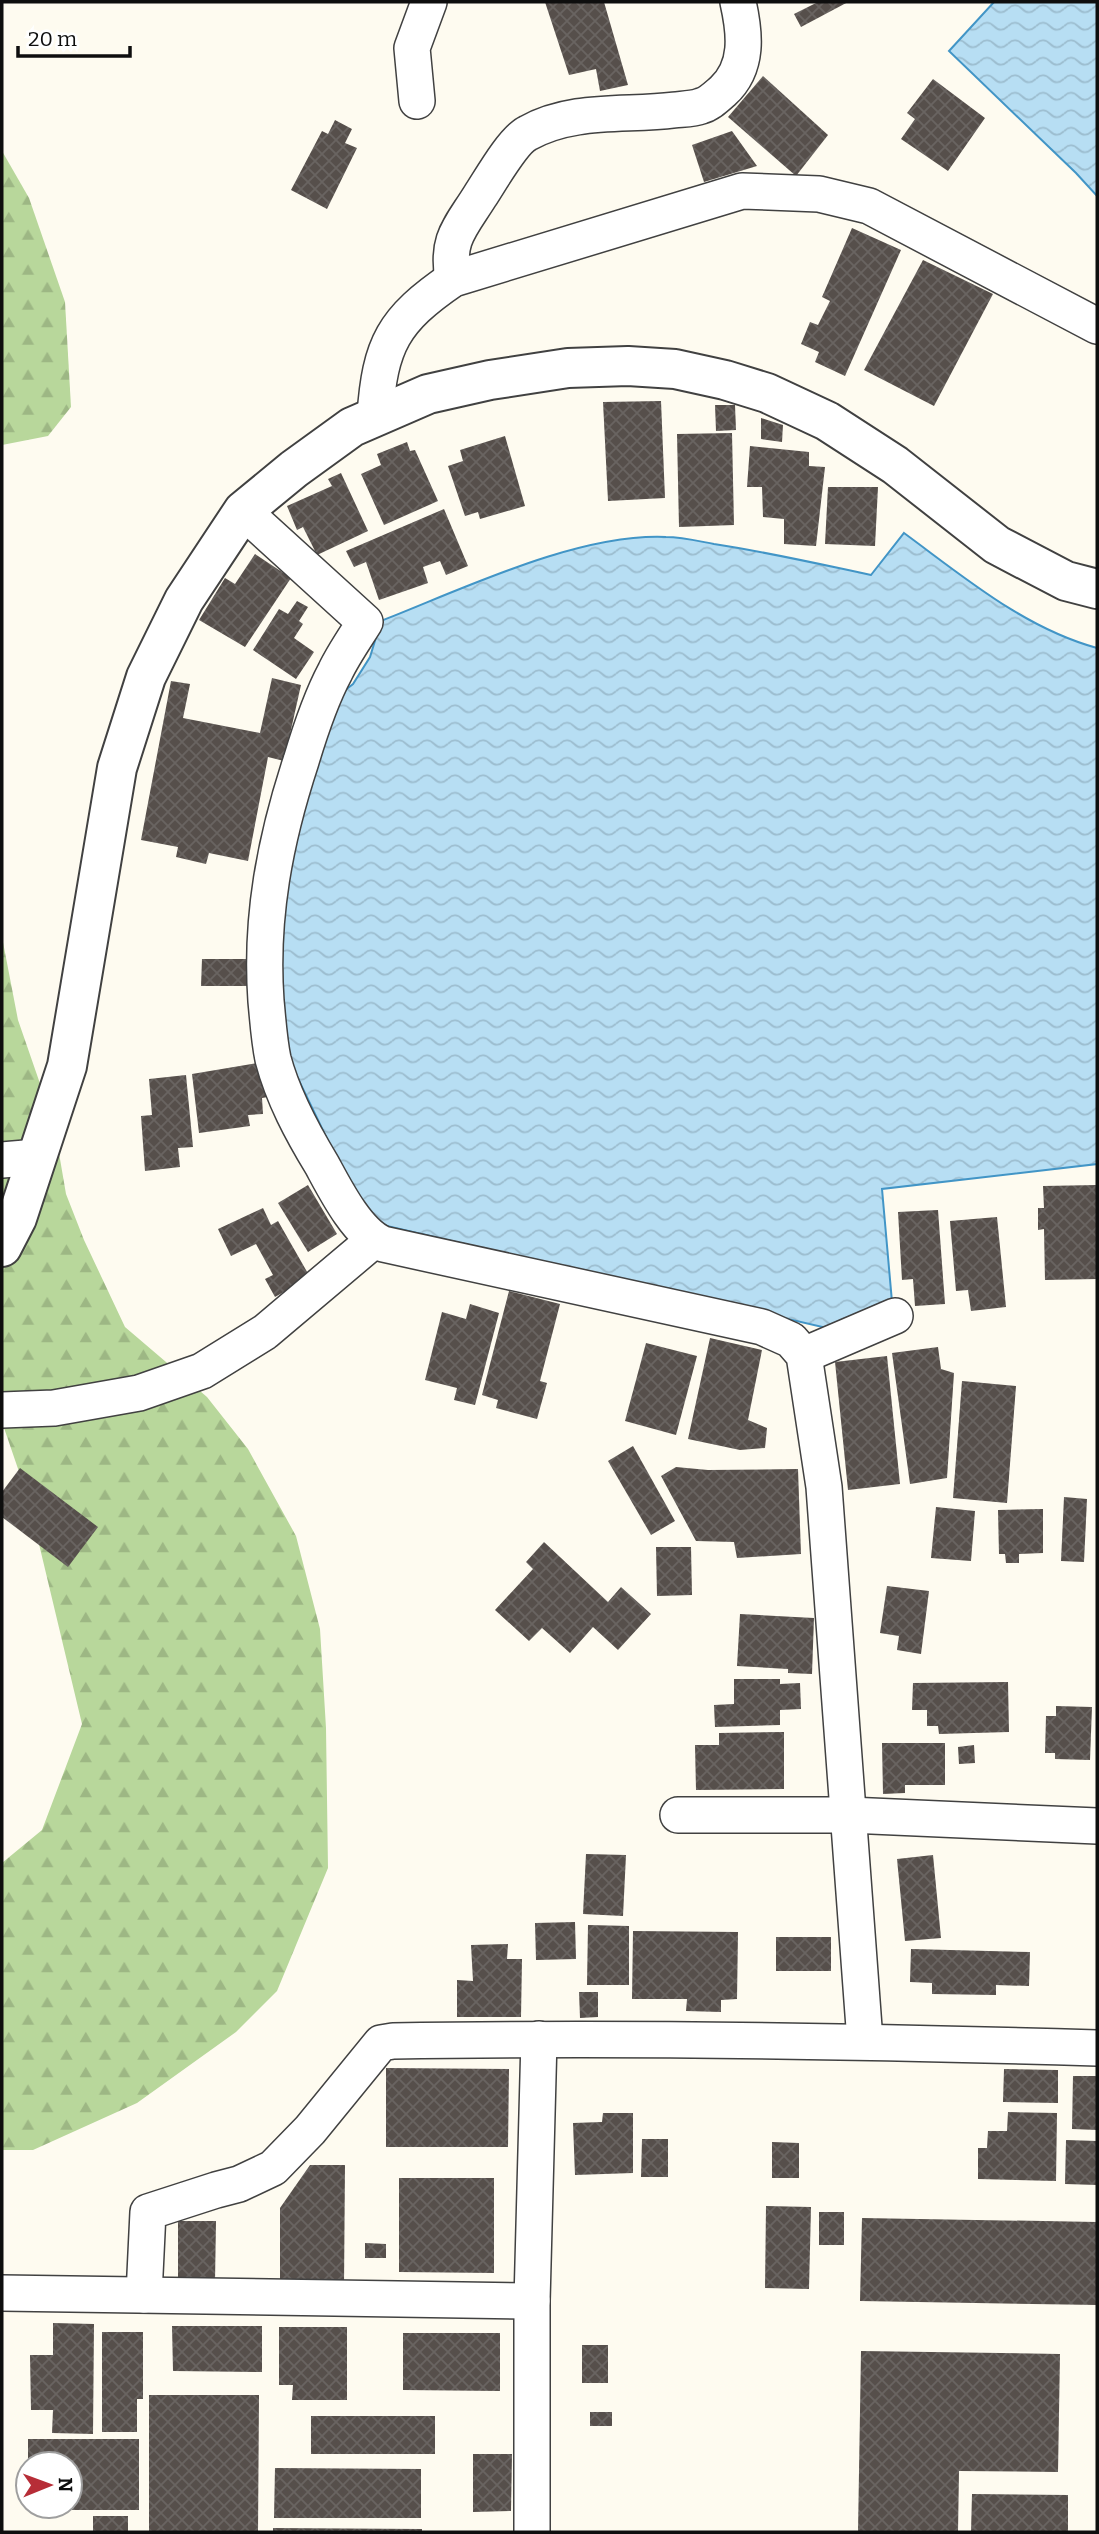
<svg xmlns="http://www.w3.org/2000/svg" width="1099" height="2534" viewBox="0 0 1099 2534" font-family="Bitter,serif">
  <defs>
    <pattern id="forest-firs" width="22" height="20" patternUnits="userSpaceOnUse" patternTransform="scale(1.75)"><rect width="22" height="20" fill="#b8d79b"/><path d="M5 1l3.5 6h-7zM16 11l3.5 6h-7z" fill="#9db784"/></pattern>
    <pattern id="water-waves" width="16" height="10" patternUnits="userSpaceOnUse" patternTransform="scale(1.75)"><rect width="16" height="10" fill="#b7def3"/><path d="M0 5q4-4 8 0t8 0" fill="none" stroke="#9cbdcf"/></pattern>
    <pattern id="building-cross-hatch" width="8" height="8" patternUnits="userSpaceOnUse" patternTransform="scale(1.75)"><rect width="8" height="8" fill="#564f4b"/><path d="M0 0l8 8M0 8l8-8" fill="none" stroke="#696461"/></pattern>
  </defs>
  <rect width="100%" height="100%" fill="#fefbf0"/>
  <g fill="url(#forest-firs)">
    <path d="M 2,151 L 29,198 L 65,302 L 71,407 L 48,436 L 2,445 Z"/>
    <path d="M 2,937 L 18,1020 L 54,1124 L 66,1194 L 84,1240 L 125,1327 L 207,1397 L 248,1449 L 296,1536 L 320,1629 L 326,1728 L 328,1868 L 277,1991 L 236,2032 L 137,2103 L 33,2150 L 2,2150 L 2,1863 L 42,1830 L 82,1724 L 28,1498 L 2,1422 Z"/>
  </g>
  <g fill="url(#water-waves)" stroke="#4295c6" stroke-width="2">
    <path d="M 994,2 L 1097,2 L 1097,196 L 1076,173 L 949,51 Z"/>
    <path d="M 904,533 C 964,577 1024,628 1097,648 L 1097,1164 L 882,1189 L 892,1302 L 831,1329 L 374,1223 L 342,1170 L 290,1062 L 281,984 L 284,893 L 330,702 L 353,684 L 370,657 L 381,621 C 463,589 578,533 666,537 C 682,537 698,541 714,544 C 767,552 819,564 871,575 Z"/>
  </g>
  <g fill="url(#building-cross-hatch)">
    <path d="M 545,2 L 604,2 L 628,85 L 600,91 L 596,69 L 569,75 Z"/>
    <path d="M 818,2 L 848,2 L 801,27 L 794,14 Z"/>
    <path d="M 763,76 L 828,135 L 796,176 L 728,117 Z"/>
    <path d="M 933,79 L 985,118 L 948,171 L 901,139 L 915,119 L 907,113 Z"/>
    <path d="M 335,120 L 352,129 L 345,143 L 357,148 L 327,209 L 291,190 L 322,131 L 328,134 Z"/>
    <path d="M 732,131 L 757,166 L 704,182 L 692,145 Z"/>
    <path d="M 852,228 L 901,250 L 845,376 L 815,362 L 819,352 L 801,344 L 810,322 L 818,325 L 830,301 L 822,297 Z"/>
    <path d="M 923,260 L 993,294 L 934,406 L 864,370 Z"/>
    <path d="M 661,401 L 665,498 L 608,501 L 603,402 Z"/>
    <path d="M 715,405 L 735,405 L 736,430 L 716,431 Z"/>
    <path d="M 761,418 L 783,425 L 782,442 L 761,439 Z"/>
    <path d="M 732,433 L 734,525 L 679,527 L 677,434 Z"/>
    <path d="M 505,436 L 525,506 L 480,519 L 478,512 L 465,516 L 448,466 L 463,461 L 460,450 Z"/>
    <path d="M 407,442 L 410,451 L 415,450 L 438,501 L 384,525 L 361,474 L 381,465 L 377,454 Z"/>
    <path d="M 750,446 L 809,452 L 809,466 L 825,467 L 816,546 L 784,544 L 784,519 L 763,517 L 762,487 L 747,487 Z"/>
    <path d="M 341,473 L 368,531 L 317,555 L 303,527 L 297,530 L 287,506 L 332,486 L 328,479 Z"/>
    <path d="M 828,487 L 878,487 L 875,546 L 825,544 Z"/>
    <path d="M 444,509 L 468,566 L 446,575 L 440,561 L 423,567 L 428,583 L 379,600 L 366,562 L 354,567 L 346,551 Z"/>
    <path d="M 255,554 L 291,578 L 245,647 L 199,620 L 225,578 L 235,584 Z"/>
    <path d="M 297,601 L 308,607 L 299,621 L 303,624 L 294,638 L 314,652 L 296,679 L 253,650 L 279,609 L 288,614 Z"/>
    <path d="M 272,678 L 301,685 L 284,761 L 268,757 L 248,861 L 209,853 L 206,864 L 176,857 L 178,847 L 141,840 L 171,681 L 190,684 L 183,718 L 260,733 Z"/>
    <path d="M 202,959 L 247,959 L 247,986 L 201,986 Z"/>
    <path d="M 263,1062 L 268,1097 L 262,1098 L 263,1114 L 248,1115 L 250,1126 L 199,1133 L 192,1074 Z"/>
    <path d="M 186,1075 L 193,1147 L 178,1148 L 180,1167 L 145,1171 L 141,1116 L 152,1115 L 149,1079 Z"/>
    <path d="M 308,1185 L 337,1234 L 308,1252 L 278,1203 Z"/>
    <path d="M 1097,1185 L 1097,1279 L 1045,1280 L 1044,1229 L 1038,1230 L 1038,1208 L 1044,1208 L 1043,1186 Z"/>
    <path d="M 263,1208 L 271,1225 L 278,1221 L 310,1277 L 275,1297 L 265,1279 L 273,1275 L 256,1244 L 231,1256 L 218,1229 Z"/>
    <path d="M 938,1210 L 945,1304 L 915,1306 L 913,1279 L 902,1280 L 898,1212 Z"/>
    <path d="M 997,1217 L 1006,1307 L 971,1311 L 968,1290 L 956,1291 L 950,1221 Z"/>
    <path d="M 509,1291 L 560,1304 L 540,1381 L 547,1383 L 537,1419 L 496,1408 L 498,1400 L 482,1395 Z"/>
    <path d="M 470,1304 L 499,1313 L 475,1405 L 454,1400 L 457,1388 L 425,1380 L 442,1312 L 466,1319 Z"/>
    <path d="M 710,1338 L 762,1350 L 748,1420 L 767,1428 L 765,1448 L 740,1450 L 688,1439 Z"/>
    <path d="M 646,1343 L 697,1356 L 676,1435 L 625,1421 Z"/>
    <path d="M 938,1347 L 941,1369 L 954,1373 L 947,1478 L 910,1484 L 892,1353 Z"/>
    <path d="M 887,1356 L 900,1484 L 848,1490 L 835,1362 Z"/>
    <path d="M 962,1381 L 1016,1386 L 1007,1503 L 953,1498 Z"/>
    <path d="M 633,1446 L 675,1521 L 651,1535 L 608,1461 Z"/>
    <path d="M 676,1467 L 708,1470 L 798,1469 L 801,1554 L 737,1558 L 734,1542 L 696,1541 L 661,1476 Z"/>
    <path d="M 20,1468 L 98,1527 L 68,1567 L 2,1517 L 2,1492 Z"/>
    <path d="M 1064,1497 L 1087,1499 L 1084,1562 L 1061,1561 Z"/>
    <path d="M 936,1507 L 975,1511 L 971,1561 L 931,1558 Z"/>
    <path d="M 1043,1509 L 1043,1553 L 1019,1554 L 1019,1563 L 1006,1563 L 1005,1554 L 999,1554 L 998,1510 Z"/>
    <path d="M 544,1542 L 608,1602 L 621,1587 L 651,1614 L 618,1650 L 593,1627 L 570,1653 L 542,1628 L 529,1641 L 495,1610 L 533,1569 L 526,1562 Z"/>
    <path d="M 656,1547 L 691,1547 L 692,1595 L 657,1596 Z"/>
    <path d="M 887,1586 L 929,1591 L 921,1654 L 897,1650 L 899,1636 L 880,1633 Z"/>
    <path d="M 740,1614 L 814,1618 L 812,1674 L 788,1673 L 788,1669 L 737,1666 Z"/>
    <path d="M 734,1679 L 780,1679 L 780,1684 L 800,1683 L 801,1709 L 780,1710 L 780,1725 L 715,1727 L 714,1705 L 734,1704 Z"/>
    <path d="M 1008,1682 L 1009,1732 L 939,1734 L 938,1726 L 927,1726 L 927,1710 L 912,1710 L 913,1683 Z"/>
    <path d="M 1056,1706 L 1092,1707 L 1090,1760 L 1055,1759 L 1055,1753 L 1045,1753 L 1046,1716 L 1056,1716 Z"/>
    <path d="M 784,1732 L 784,1789 L 696,1790 L 695,1745 L 719,1745 L 719,1733 Z"/>
    <path d="M 882,1743 L 945,1743 L 945,1785 L 905,1785 L 905,1793 L 883,1794 Z"/>
    <path d="M 974,1745 L 975,1763 L 959,1764 L 958,1747 Z"/>
    <path d="M 586,1854 L 626,1855 L 623,1916 L 583,1914 Z"/>
    <path d="M 933,1855 L 941,1938 L 905,1941 L 897,1859 Z"/>
    <path d="M 575,1922 L 576,1959 L 536,1960 L 535,1923 Z"/>
    <path d="M 588,1925 L 629,1926 L 629,1985 L 587,1985 Z"/>
    <path d="M 633,1931 L 738,1932 L 737,1999 L 721,2000 L 721,2012 L 686,2011 L 687,1999 L 632,1999 Z"/>
    <rect x="776" y="1937" width="55" height="34"/>
    <path d="M 508,1944 L 507,1959 L 522,1959 L 521,2017 L 457,2017 L 457,1980 L 473,1981 L 471,1945 Z"/>
    <path d="M 911,1949 L 1030,1952 L 1029,1986 L 996,1985 L 996,1995 L 932,1994 L 932,1983 L 910,1982 Z"/>
    <path d="M 579,1992 L 598,1992 L 598,2017 L 580,2018 Z"/>
    <path d="M 386,2068 L 509,2069 L 508,2147 L 386,2147 Z"/>
    <path d="M 1004,2069 L 1058,2070 L 1058,2103 L 1003,2102 Z"/>
    <path d="M 1073,2076 L 1097,2076 L 1097,2130 L 1072,2129 Z"/>
    <path d="M 1008,2112 L 1057,2113 L 1056,2181 L 978,2179 L 978,2148 L 987,2148 L 988,2131 L 1007,2131 Z"/>
    <path d="M 603,2113 L 633,2113 L 633,2173 L 575,2175 L 573,2123 L 602,2122 Z"/>
    <path d="M 642,2139 L 668,2139 L 668,2177 L 641,2177 Z"/>
    <path d="M 1066,2140 L 1097,2141 L 1097,2185 L 1065,2184 Z"/>
    <path d="M 772,2142 L 799,2143 L 799,2178 L 772,2178 Z"/>
    <path d="M 310,2165 L 345,2165 L 344,2286 L 280,2287 L 280,2208 Z"/>
    <path d="M 399,2178 L 494,2178 L 494,2273 L 399,2272 Z"/>
    <path d="M 766,2206 L 811,2207 L 809,2289 L 765,2288 Z"/>
    <rect x="819" y="2212" width="25" height="33"/>
    <path d="M 862,2218 L 1097,2222 L 1097,2305 L 860,2301 Z"/>
    <path d="M 178,2221 L 216,2221 L 215,2282 L 178,2282 Z"/>
    <path d="M 365,2243 L 386,2244 L 386,2258 L 365,2258 Z"/>
    <path d="M 53,2323 L 94,2324 L 93,2434 L 52,2433 L 53,2410 L 31,2410 L 30,2355 L 53,2355 Z"/>
    <path d="M 172,2326 L 262,2326 L 262,2372 L 173,2371 Z"/>
    <path d="M 279,2327 L 347,2327 L 347,2400 L 292,2400 L 293,2385 L 279,2385 Z"/>
    <path d="M 102,2332 L 143,2332 L 143,2399 L 137,2399 L 137,2432 L 102,2432 Z"/>
    <path d="M 403,2333 L 500,2333 L 500,2391 L 403,2390 Z"/>
    <rect x="582" y="2345" width="26" height="38"/>
    <path d="M 861,2351 L 1060,2354 L 1058,2472 L 959,2471 L 958,2532 L 858,2532 Z"/>
    <path d="M 149,2395 L 259,2395 L 258,2532 L 149,2532 Z"/>
    <rect x="590" y="2412" width="22" height="14"/>
    <rect x="311" y="2416" width="124" height="38"/>
    <path d="M 28,2439 L 139,2439 L 139,2510 L 27,2510 L 27,2506 L 70,2506 L 70,2464 L 28,2464 Z"/>
    <path d="M 473,2454 L 512,2454 L 511,2511 L 473,2512 Z"/>
    <path d="M 275,2468 L 421,2469 L 421,2518 L 274,2518 Z"/>
    <path d="M 972,2494 L 1068,2495 L 1068,2532 L 971,2532 Z"/>
    <rect x="93" y="2516" width="35" height="16"/>
    <path d="M 273,2528 L 422,2529 L 422,2532 L 273,2532 Z"/>
  </g>
  <g fill="none" stroke-linecap="round" stroke-linejoin="round">
    <defs>
      <g id="minor">
        <path d="M 417,101 L 412,48 L 429,2"/>
        <path d="M 453,279 C 446,239 460,228 480,196 C 490,181 513,140 528,133 C 573,108 625,116 674,110 C 683,109 693,109 701,106 C 709,104 716,97 723,91 C 749,67 745,33 738,2"/>
        <path d="M 375,416 C 380,344 393,320 453,279 L 742,191 L 819,194 L 869,206 L 1097,326"/>
        <path d="M 243,511 L 365,622 C 355,638 343,655 335,672 C 320,700 310,731 301,761 C 275,840 260,918 266,1001 C 268,1021 269,1040 273,1059 C 283,1097 302,1132 322,1165 C 335,1189 357,1233 383,1244 L 762,1327 L 791,1340 L 804,1355 L 824,1487 L 865,2041"/>
        <path d="M 2,1160 L 37,1157"/>
        <path d="M 804,1355 L 895,1316"/>
        <path d="M 2,1410 L 54,1408 L 139,1393 L 202,1371 L 265,1332 L 374,1240"/>
        <path d="M 678,1815 L 849,1815 L 1097,1826"/>
        <path d="M 2,2293 L 532,2301"/>
        <path d="M 144,2295 L 148,2212 L 216,2190 L 239,2184 L 273,2168 L 310,2130 L 381,2043 L 393,2041 C 628,2037 863,2041 1097,2048"/>
        <path d="M 532,2532 L 532,2301 L 539,2039"/>
      </g>
      <path id="tertiary" d="M 2,1247 L 17,1218 L 67,1066 L 117,768 L 146,677 L 184,600 L 243,511 L 294,469 L 352,427 L 428,394 L 490,380 L 568,368 L 628,366 L 675,369 L 725,380 L 767,393 L 827,421 L 895,465 L 997,545 L 1066,581 L 1097,589"/>
    </defs>
    <use href="#minor" stroke="#414141" stroke-width="38"/>
    <use href="#tertiary" stroke="#414141" stroke-width="42"/>
    <use href="#minor" stroke="#fff" stroke-width="35"/>
    <use href="#tertiary" stroke="#fff" stroke-width="38"/>
  </g>
  <rect width="1099" height="2534" fill="none" stroke="#0e0e0e" stroke-width="7"/>
  <g transform="translate(49 2485) rotate(89)"><circle r="33" fill="#ffffff" stroke="#9f9f9f" stroke-width="2"/>
  <path d="M0-5L12 26L0 18L-12 26Z" fill="#b72d37"/>
  <text y="-10" font-size="19" font-weight="bold" text-anchor="middle" fill="#0e0e0e">N</text>
  </g>
  <path d="M18 46v10h112v-10" fill="none" stroke="#0e0e0e" stroke-width="3.5"/>
  <text x="28" y="46" font-size="21" fill="#0e0e0e" stroke="#ffffff" stroke-width="5" paint-order="stroke">20 m</text>
</svg>
